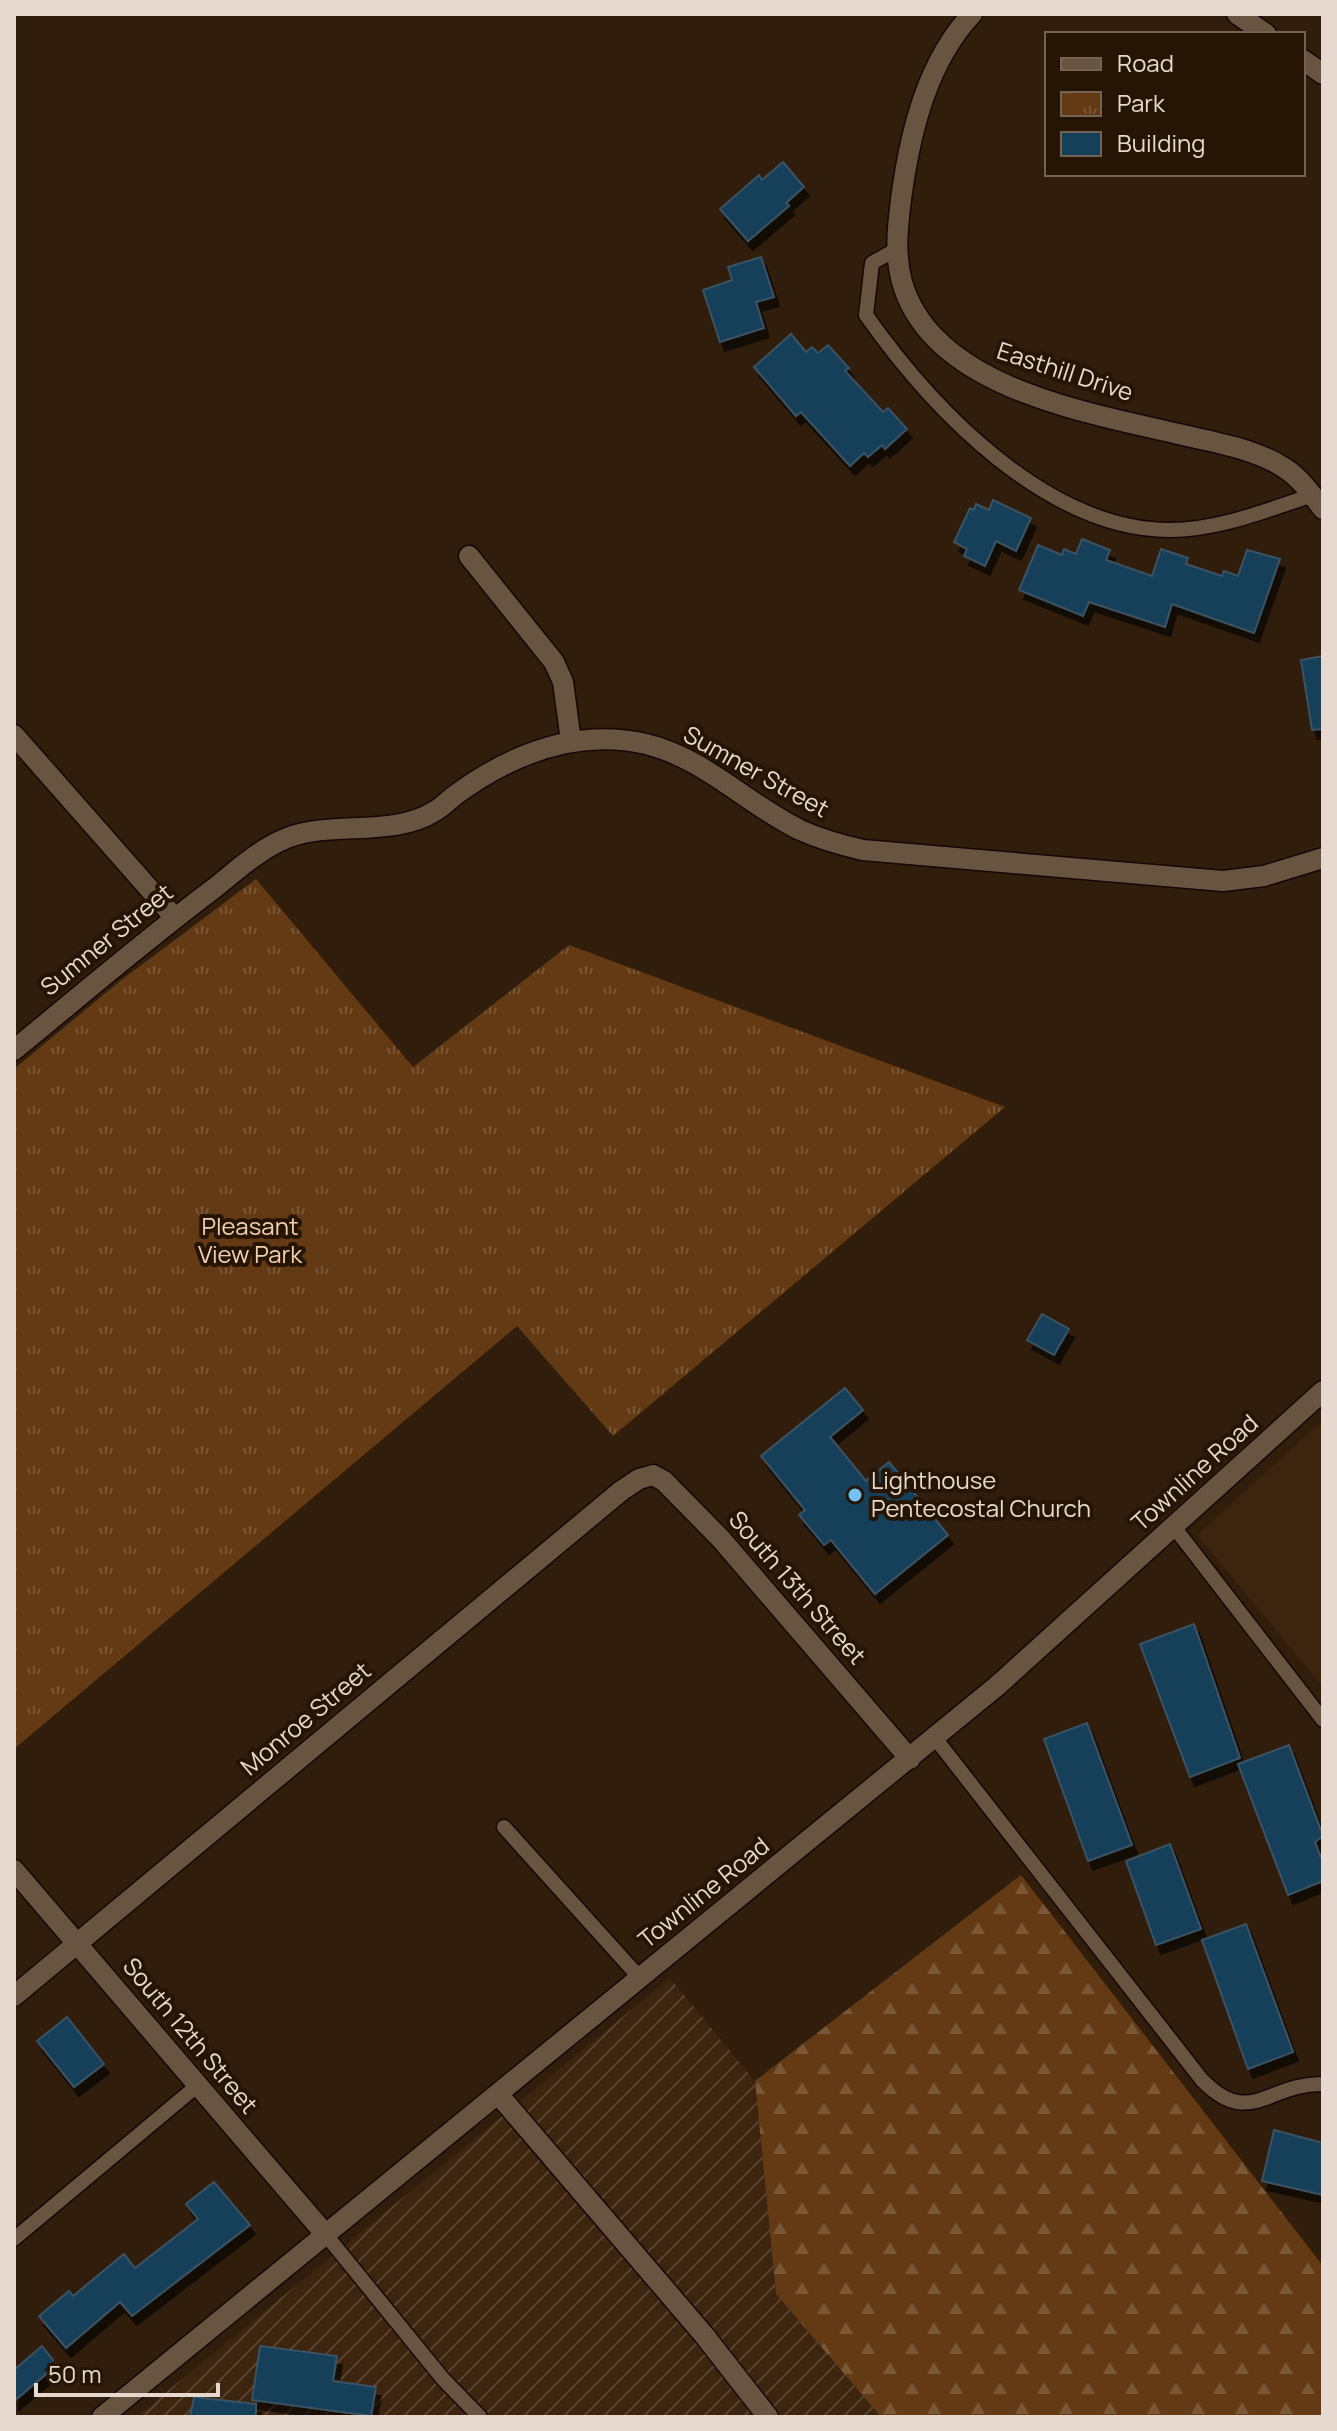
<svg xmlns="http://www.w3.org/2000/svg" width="1337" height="2431" viewBox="0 0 1337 2431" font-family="Manrope,sans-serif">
  <defs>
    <pattern id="industrial-furrows" width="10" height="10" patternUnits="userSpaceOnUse" patternTransform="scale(2)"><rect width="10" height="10" fill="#3c240e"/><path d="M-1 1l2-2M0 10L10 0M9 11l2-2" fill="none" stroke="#584330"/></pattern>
    <pattern id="forest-firs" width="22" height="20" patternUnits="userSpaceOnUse" patternTransform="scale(2)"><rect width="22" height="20" fill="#633a14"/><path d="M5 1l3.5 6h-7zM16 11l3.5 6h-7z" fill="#795635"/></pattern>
    <pattern id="park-tufts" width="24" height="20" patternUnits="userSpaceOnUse" patternTransform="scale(2)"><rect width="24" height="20" fill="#633a14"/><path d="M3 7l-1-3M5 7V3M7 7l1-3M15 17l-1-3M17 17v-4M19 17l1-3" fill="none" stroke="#795635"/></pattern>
    <filter id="shadow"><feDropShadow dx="5" dy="9" stdDeviation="0" flood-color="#0009"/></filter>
  </defs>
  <rect width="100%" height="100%" fill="#301d0c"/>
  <path fill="#3c240e" d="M 1323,1420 L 1323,1687 L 1197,1535 Z"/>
  <path fill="url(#industrial-furrows)" d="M 670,1978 L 755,2081 L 776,2294 L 881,2417 L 136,2417 Z"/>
  <path fill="url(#forest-firs)" d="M 1021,1875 L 1323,2266 L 1323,2417 L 881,2417 L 776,2294 L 755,2081 Z"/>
  <path fill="url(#park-tufts)" d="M 256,879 L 413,1067 L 569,945 L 1005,1107 L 613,1436 L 517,1326 L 14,1749 L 14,1069 L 120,981 Z"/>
  <g fill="#16405a" stroke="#3a5263" stroke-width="2" filter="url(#shadow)">
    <path d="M 783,162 L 804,187 L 786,203 L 789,206 L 748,241 L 720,209 L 759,175 L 762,180 Z"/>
    <path d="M 761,257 L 774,297 L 756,302 L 764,328 L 720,342 L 703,290 L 732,280 L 728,267 Z"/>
    <path d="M 791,334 L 806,352 L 812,347 L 818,353 L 828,345 L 849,368 L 845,371 L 883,412 L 888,408 L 907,429 L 885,449 L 882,445 L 868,457 L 864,453 L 850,466 L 801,412 L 796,416 L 754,367 Z"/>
    <path d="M 993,500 L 1031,518 L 1016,551 L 996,541 L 985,566 L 964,556 L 967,549 L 954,542 L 970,508 L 974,510 L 976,504 L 989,510 Z"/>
    <path d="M 1082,539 L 1110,550 L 1106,560 L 1152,576 L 1161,549 L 1188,558 L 1186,564 L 1222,576 L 1224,571 L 1238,576 L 1247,550 L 1280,559 L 1254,633 L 1172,604 L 1165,627 L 1089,602 L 1083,616 L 1019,590 L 1038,545 L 1062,555 L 1064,549 L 1076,554 Z"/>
    <path d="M 1323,656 L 1323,729 L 1312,730 L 1301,660 Z"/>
    <path d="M 1042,1314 L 1069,1329 L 1054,1355 L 1027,1340 Z"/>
    <path d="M 845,1388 L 863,1410 L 830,1437 L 866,1481 L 889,1462 L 948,1535 L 875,1594 L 831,1540 L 824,1545 L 799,1515 L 805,1510 L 761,1456 Z"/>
    <path d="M 1194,1624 L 1240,1758 L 1190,1777 L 1140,1644 Z"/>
    <path d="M 1087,1723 L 1132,1845 L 1088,1861 L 1044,1739 Z"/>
    <path d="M 1289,1745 L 1323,1836 L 1315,1842 L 1323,1863 L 1323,1881 L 1288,1895 L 1238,1764 Z"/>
    <path d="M 1170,1844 L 1201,1929 L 1156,1945 L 1126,1861 Z"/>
    <path d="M 1246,1924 L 1293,2052 L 1248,2069 L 1202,1940 Z"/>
    <path d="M 67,2017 L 104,2064 L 74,2087 L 37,2041 Z"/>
    <path d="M 1274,2130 L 1323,2143 L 1323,2195 L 1262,2181 Z"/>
    <path d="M 214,2182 L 250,2225 L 132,2316 L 120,2302 L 66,2348 L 39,2316 L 69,2291 L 73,2296 L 124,2254 L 135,2268 L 198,2219 L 186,2204 Z"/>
    <path d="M 42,2346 L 57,2365 L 14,2401 L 14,2370 Z"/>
    <path d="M 260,2346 L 337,2356 L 333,2381 L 376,2387 L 371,2416 L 252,2400 Z"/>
    <path d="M 194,2397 L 256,2404 L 256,2417 L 190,2417 Z"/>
  </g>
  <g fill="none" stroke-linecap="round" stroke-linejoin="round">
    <defs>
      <g id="lane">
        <path d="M 897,249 L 872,263 L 866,315 C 932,409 1047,530 1170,530 C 1219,530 1267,510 1313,495"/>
        <path d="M 1174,1527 L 1323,1720"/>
        <path d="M 935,1738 L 1202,2080 C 1250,2129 1268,2083 1323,2084"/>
        <path d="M 504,1827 L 640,1978"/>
        <path d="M 326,2235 L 443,2379 L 480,2417"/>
        <path d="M 14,2239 L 198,2085"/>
      </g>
      <g id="street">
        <path d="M 972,14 C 928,61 911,129 902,192 C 898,222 894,253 902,282 C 932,389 1091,413 1183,435 C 1216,443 1257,449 1286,469 C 1301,479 1312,495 1323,509"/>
        <path d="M 1237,14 L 1266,34"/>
        <path d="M 1303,60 L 1323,74"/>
        <path d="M 469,556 L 554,662 L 563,682 L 571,741"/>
        <path d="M 14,735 L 175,918"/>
        <path d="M 14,1050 C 80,996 144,941 212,890 C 235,872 259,849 287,838 C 333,820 392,838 435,811 C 442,807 448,801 454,796 C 511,754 576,728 646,744 C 704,758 747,804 800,830 C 820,839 841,845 863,850 L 1223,881 L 1264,876 L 1323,858"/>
        <path d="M 14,1870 L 326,2235"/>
        <path d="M 14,1996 L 621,1491 L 639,1479 L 653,1475 L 664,1481 L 721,1539 L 910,1759"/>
      </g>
      <g id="secondary">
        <path d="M 498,2094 L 704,2335 L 768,2417"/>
        <path d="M 102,2417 L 997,1686 L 1323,1391"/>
      </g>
    </defs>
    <use href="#lane" stroke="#170700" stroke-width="17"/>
    <use href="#street" stroke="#170700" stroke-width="23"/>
    <use href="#secondary" stroke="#170700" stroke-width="23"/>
    <use href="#lane" stroke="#695341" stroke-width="14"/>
    <use href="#street" stroke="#695341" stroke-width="20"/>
    <use href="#secondary" stroke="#695341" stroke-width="20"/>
  </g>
  <circle fill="#73c1f5" stroke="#261404" stroke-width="3" cx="855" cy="1495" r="8"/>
  <g text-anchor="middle" stroke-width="8" stroke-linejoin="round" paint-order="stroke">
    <g font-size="24" fill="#e7d9cf" stroke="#261404">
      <text transform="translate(1065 372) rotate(18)" y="8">Easthill Drive</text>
      <text transform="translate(756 772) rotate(29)" y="8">Sumner Street</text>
      <text transform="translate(107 940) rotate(-39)" y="8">Sumner Street</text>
      <text transform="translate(1195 1473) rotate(-42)" y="8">Townline Road</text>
      <text transform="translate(797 1588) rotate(49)" y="8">South 13th Street</text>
      <text transform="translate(306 1719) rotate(-40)" y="8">Monroe Street</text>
      <text transform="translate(704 1893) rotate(-39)" y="8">Townline Road</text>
      <text transform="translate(190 2036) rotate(50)" y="8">South 12th Street</text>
    </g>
    <g font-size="24" fill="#f3d0b4" stroke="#261404">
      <text x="250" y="1235">Pleasant<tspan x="250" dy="28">View Park</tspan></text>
    </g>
    <g font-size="24" fill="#e7d9cf" stroke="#261404" text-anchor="start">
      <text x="871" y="1489">Lighthouse<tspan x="871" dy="28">Pentecostal Church</tspan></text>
    </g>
  </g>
  <rect width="1337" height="2431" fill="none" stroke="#e7d9cf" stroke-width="32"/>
  <rect x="1045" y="32" width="260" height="144" fill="#261404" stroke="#736355" stroke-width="2"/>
  <rect x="1061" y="58" width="40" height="12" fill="#695341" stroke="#736355" stroke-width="2"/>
  <text x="1117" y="72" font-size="24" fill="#e7d9cf">Road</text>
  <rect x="1061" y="92" width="40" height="24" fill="url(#park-tufts)" stroke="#736355" stroke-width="2"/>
  <text x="1117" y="112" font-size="24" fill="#e7d9cf">Park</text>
  <rect x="1061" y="132" width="40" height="24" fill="#16405a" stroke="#736355" stroke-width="2"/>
  <text x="1117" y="152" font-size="24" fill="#e7d9cf">Building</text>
  <path d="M36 2383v12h182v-12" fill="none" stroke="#e7d9cf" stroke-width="4"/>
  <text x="48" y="2383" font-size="24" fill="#e7d9cf" stroke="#261404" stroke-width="6" paint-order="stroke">50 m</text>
</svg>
